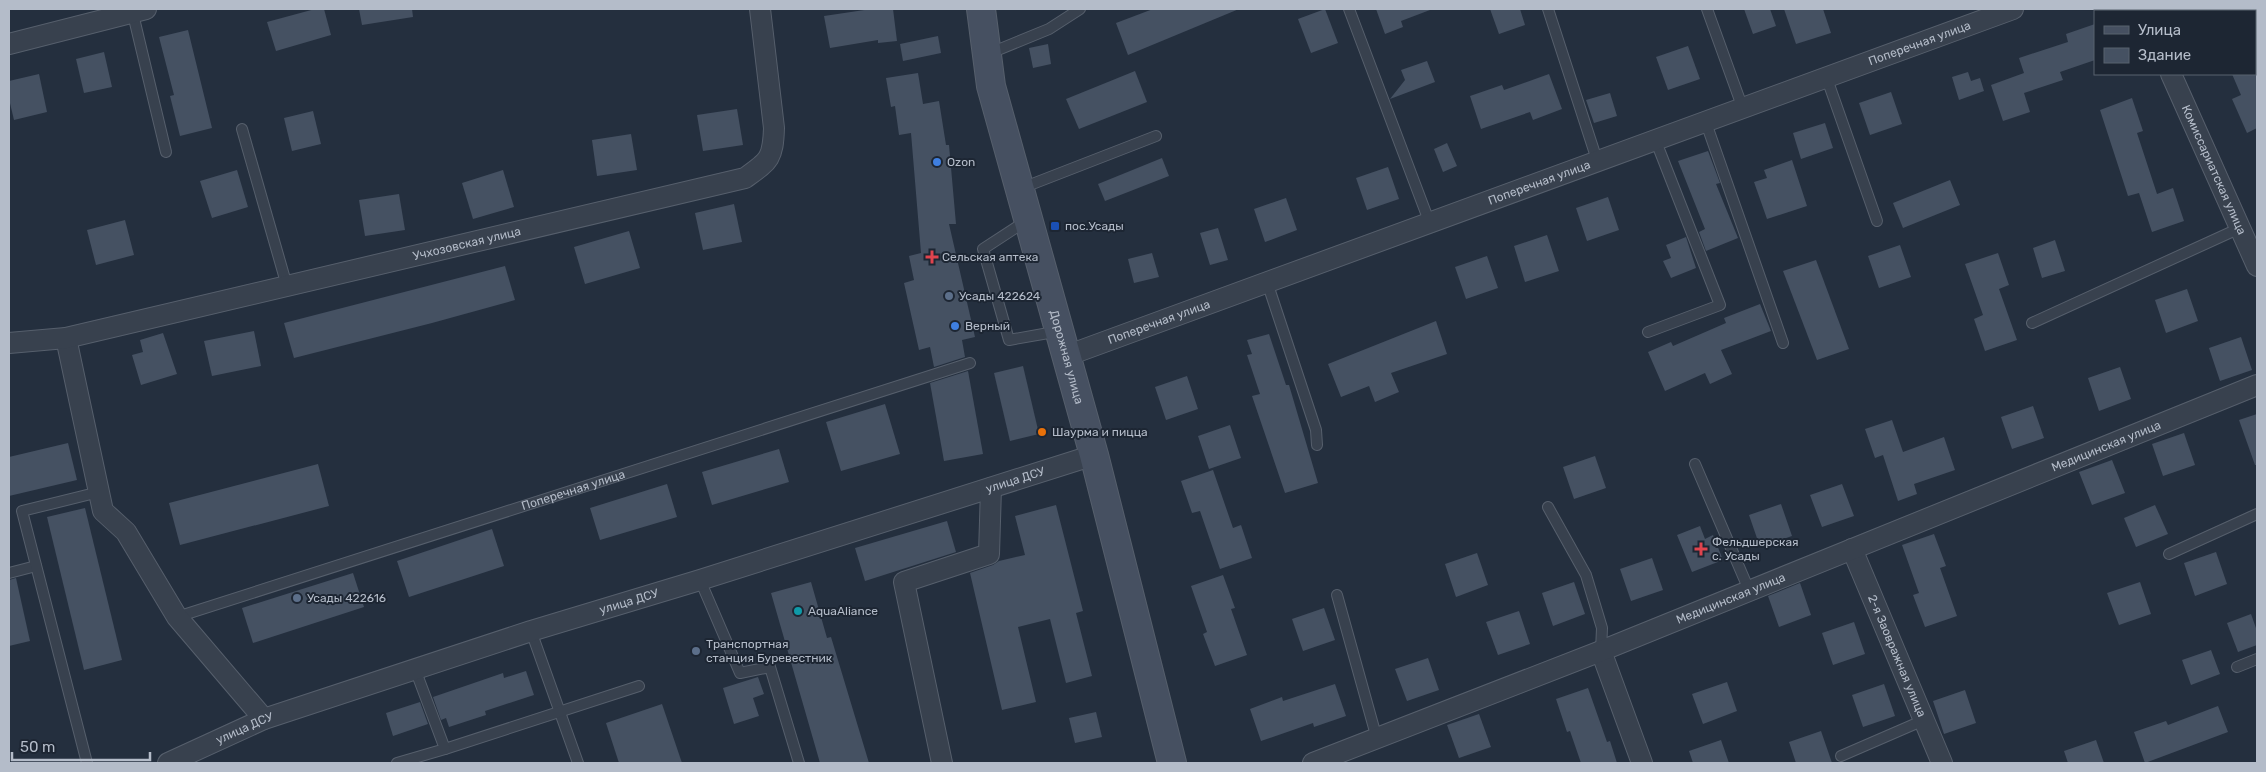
<svg xmlns="http://www.w3.org/2000/svg" width="2266" height="772" viewBox="0 0 2266 772" font-family="Rubik,sans-serif">
  <rect width="100%" height="100%" fill="#242f3e"/>
  <g fill="#455162">
    <path d="M 315,9 L 324,9 L 331,35 L 276,51 L 267,22 Z"/>
    <path d="M 359,9 L 412,9 L 413,17 L 362,25 Z"/>
    <path d="M 871,9 L 893,9 L 897,41 L 878,43 L 878,40 L 830,48 L 824,16 Z"/>
    <path d="M 1153,9 L 1239,9 L 1128,55 L 1116,23 Z"/>
    <path d="M 1325,9 L 1338,43 L 1311,53 L 1298,19 Z"/>
    <path d="M 1376,9 L 1429,9 L 1430,10 L 1401,21 L 1403,27 L 1385,34 Z"/>
    <path d="M 1490,9 L 1520,9 L 1525,25 L 1499,34 Z"/>
    <path d="M 1744,9 L 1770,9 L 1776,26 L 1753,34 Z"/>
    <path d="M 1784,9 L 1823,9 L 1831,33 L 1796,44 Z"/>
    <path d="M 2095,24 L 2095,60 L 2060,72 L 2063,80 L 2024,93 L 2030,112 L 2003,121 L 1991,85 L 2024,73 L 2019,58 L 2068,42 L 2066,34 Z"/>
    <path d="M 188,30 L 212,128 L 180,136 L 170,96 L 174,95 L 159,37 Z"/>
    <path d="M 938,36 L 941,53 L 903,61 L 900,44 Z"/>
    <path d="M 1048,44 L 1051,64 L 1033,68 L 1029,48 Z"/>
    <path d="M 1688,46 L 1700,79 L 1668,90 L 1656,57 Z"/>
    <path d="M 104,52 L 112,87 L 84,93 L 76,59 Z"/>
    <path d="M 1427,61 L 1435,82 L 1390,99 L 1405,80 L 1401,70 Z"/>
    <path d="M 1135,71 L 1147,102 L 1079,129 L 1066,99 Z"/>
    <path d="M 1968,72 L 1971,81 L 1980,78 L 1984,91 L 1959,100 L 1952,77 Z"/>
    <path d="M 918,73 L 923,104 L 939,101 L 946,145 L 949,145 L 956,224 L 949,224 L 975,337 L 962,340 L 965,357 L 934,367 L 930,347 L 919,350 L 904,283 L 914,280 L 909,256 L 921,253 L 911,133 L 899,135 L 895,106 L 891,107 L 886,78 Z"/>
    <path d="M 39,74 L 47,112 L 14,120 L 9,99 L 9,81 Z"/>
    <path d="M 1549,74 L 1562,109 L 1533,120 L 1530,112 L 1481,129 L 1470,96 L 1502,85 L 1504,90 Z"/>
    <path d="M 2232,74 L 2257,74 L 2257,128 L 2247,133 L 2232,99 L 2241,95 Z"/>
    <path d="M 1891,92 L 1902,124 L 1870,135 L 1859,103 Z"/>
    <path d="M 1610,93 L 1617,116 L 1594,123 L 1586,100 Z"/>
    <path d="M 2132,98 L 2143,131 L 2137,133 L 2157,194 L 2173,188 L 2184,221 L 2152,232 L 2139,193 L 2128,196 L 2100,110 Z"/>
    <path d="M 737,109 L 743,145 L 703,151 L 697,115 Z"/>
    <path d="M 313,111 L 321,144 L 292,151 L 284,118 Z"/>
    <path d="M 1825,123 L 1833,148 L 1801,159 L 1793,133 Z"/>
    <path d="M 631,134 L 637,170 L 597,176 L 592,140 Z"/>
    <path d="M 1447,143 L 1457,166 L 1443,172 L 1434,149 Z"/>
    <path d="M 1708,151 L 1720,183 L 1716,184 L 1738,238 L 1706,251 L 1699,232 L 1705,229 L 1678,161 Z"/>
    <path d="M 1162,158 L 1169,176 L 1105,201 L 1098,184 Z"/>
    <path d="M 1792,160 L 1807,206 L 1767,219 L 1754,182 L 1767,178 L 1764,170 Z"/>
    <path d="M 1388,167 L 1399,199 L 1367,210 L 1356,178 Z"/>
    <path d="M 237,170 L 248,207 L 212,218 L 200,181 Z"/>
    <path d="M 503,170 L 514,207 L 473,219 L 462,183 Z"/>
    <path d="M 1950,180 L 1960,205 L 1903,228 L 1893,203 Z"/>
    <path d="M 399,194 L 405,230 L 365,236 L 359,200 Z"/>
    <path d="M 1608,197 L 1619,230 L 1587,241 L 1576,208 Z"/>
    <path d="M 1286,198 L 1297,230 L 1265,242 L 1254,209 Z"/>
    <path d="M 734,204 L 742,242 L 703,250 L 695,213 Z"/>
    <path d="M 125,220 L 134,255 L 96,265 L 87,230 Z"/>
    <path d="M 1218,228 L 1228,260 L 1210,265 L 1200,233 Z"/>
    <path d="M 629,231 L 640,268 L 585,284 L 574,247 Z"/>
    <path d="M 1547,235 L 1559,271 L 1525,282 L 1514,246 Z"/>
    <path d="M 1686,237 L 1696,268 L 1671,278 L 1663,261 L 1671,258 L 1666,245 Z"/>
    <path d="M 2055,240 L 2065,271 L 2042,278 L 2033,248 Z"/>
    <path d="M 1900,245 L 1911,277 L 1879,288 L 1868,256 Z"/>
    <path d="M 1152,253 L 1159,277 L 1134,283 L 1128,259 Z"/>
    <path d="M 1998,253 L 2009,285 L 1999,289 L 2017,340 L 1985,351 L 1974,319 L 1983,315 L 1965,264 Z"/>
    <path d="M 1487,256 L 1498,288 L 1466,299 L 1455,267 Z"/>
    <path d="M 1816,260 L 1849,349 L 1817,360 L 1783,271 Z"/>
    <path d="M 505,266 L 515,300 L 432,323 L 294,358 L 284,323 Z"/>
    <path d="M 2187,289 L 2198,321 L 2166,333 L 2155,300 Z"/>
    <path d="M 1760,304 L 1771,331 L 1721,350 L 1732,374 L 1710,384 L 1705,373 L 1665,391 L 1648,352 L 1671,342 L 1673,346 L 1726,323 L 1724,318 Z"/>
    <path d="M 1436,321 L 1447,354 L 1391,373 L 1399,392 L 1375,402 L 1369,386 L 1341,397 L 1328,364 Z"/>
    <path d="M 254,331 L 261,366 L 212,376 L 204,341 Z"/>
    <path d="M 163,333 L 177,374 L 141,385 L 132,355 L 143,352 L 140,340 Z"/>
    <path d="M 1269,334 L 1286,385 L 1289,385 L 1318,483 L 1285,493 L 1252,396 L 1260,394 L 1247,355 L 1252,354 L 1247,340 Z"/>
    <path d="M 2241,337 L 2252,370 L 2220,381 L 2209,348 Z"/>
    <path d="M 1023,366 L 1039,434 L 1010,441 L 994,373 Z"/>
    <path d="M 2120,367 L 2131,399 L 2099,411 L 2088,378 Z"/>
    <path d="M 968,371 L 983,454 L 944,461 L 930,383 Z"/>
    <path d="M 1187,376 L 1198,409 L 1166,420 L 1155,387 Z"/>
    <path d="M 885,404 L 900,454 L 841,471 L 826,422 Z"/>
    <path d="M 2033,406 L 2044,438 L 2012,449 L 2001,417 Z"/>
    <path d="M 2257,414 L 2257,465 L 2255,465 L 2239,420 Z"/>
    <path d="M 1892,420 L 1903,452 L 1944,437 L 1955,470 L 1914,484 L 1917,494 L 1898,501 L 1883,455 L 1875,458 L 1865,429 Z"/>
    <path d="M 1230,425 L 1241,458 L 1209,469 L 1198,436 Z"/>
    <path d="M 2184,433 L 2195,465 L 2163,476 L 2152,444 Z"/>
    <path d="M 68,443 L 77,480 L 9,496 L 9,457 Z"/>
    <path d="M 779,449 L 789,482 L 712,505 L 702,472 Z"/>
    <path d="M 1595,456 L 1606,488 L 1574,499 L 1563,467 Z"/>
    <path d="M 2112,460 L 2125,493 L 2092,505 L 2079,472 Z"/>
    <path d="M 318,464 L 329,506 L 180,545 L 169,503 Z"/>
    <path d="M 1213,470 L 1233,528 L 1241,525 L 1252,558 L 1220,569 L 1200,511 L 1192,513 L 1181,481 Z"/>
    <path d="M 667,484 L 677,517 L 600,540 L 590,508 Z"/>
    <path d="M 1842,484 L 1854,516 L 1822,527 L 1810,495 Z"/>
    <path d="M 1781,504 L 1792,536 L 1760,547 L 1749,515 Z"/>
    <path d="M 1056,505 L 1083,611 L 1076,613 L 1092,676 L 1066,683 L 1050,619 L 1018,627 L 1036,702 L 1002,710 L 970,573 L 993,565 L 999,561 L 1025,555 L 1015,516 Z"/>
    <path d="M 2155,505 L 2168,534 L 2136,547 L 2124,518 Z"/>
    <path d="M 85,508 L 122,660 L 84,670 L 47,517 Z"/>
    <path d="M 947,521 L 956,552 L 865,581 L 855,548 Z"/>
    <path d="M 1700,526 L 1705,539 L 1713,535 L 1723,560 L 1692,572 L 1677,535 Z"/>
    <path d="M 492,529 L 504,566 L 409,597 L 397,561 Z"/>
    <path d="M 1934,534 L 1946,566 L 1940,568 L 1957,616 L 1925,627 L 1913,595 L 1919,593 L 1902,545 Z"/>
    <path d="M 2216,552 L 2227,584 L 2195,596 L 2184,563 Z"/>
    <path d="M 1477,553 L 1488,585 L 1456,597 L 1445,564 Z"/>
    <path d="M 1652,558 L 1663,590 L 1631,601 L 1620,569 Z"/>
    <path d="M 353,573 L 364,607 L 253,643 L 242,608 Z"/>
    <path d="M 1223,575 L 1235,608 L 1231,609 L 1247,655 L 1215,666 L 1203,634 L 1207,632 L 1191,586 Z"/>
    <path d="M 16,578 L 30,641 L 9,646 L 9,580 Z"/>
    <path d="M 811,582 L 827,638 L 831,637 L 869,763 L 820,763 L 771,593 Z"/>
    <path d="M 1574,582 L 1585,614 L 1553,626 L 1542,593 Z"/>
    <path d="M 2140,582 L 2151,614 L 2119,625 L 2107,593 Z"/>
    <path d="M 1800,583 L 1811,615 L 1779,627 L 1768,596 Z"/>
    <path d="M 1324,608 L 1335,640 L 1303,651 L 1292,619 Z"/>
    <path d="M 1519,611 L 1530,644 L 1498,655 L 1486,622 Z"/>
    <path d="M 2251,614 L 2257,631 L 2257,645 L 2238,652 L 2227,623 Z"/>
    <path d="M 1854,622 L 1865,654 L 1833,665 L 1822,633 Z"/>
    <path d="M 2211,650 L 2220,674 L 2191,685 L 2182,660 Z"/>
    <path d="M 1428,658 L 1439,690 L 1407,701 L 1395,669 Z"/>
    <path d="M 526,671 L 534,695 L 485,711 L 486,715 L 449,727 L 446,718 L 441,720 L 433,697 L 503,673 L 504,678 Z"/>
    <path d="M 758,677 L 764,694 L 753,698 L 759,716 L 734,724 L 723,688 Z"/>
    <path d="M 1727,682 L 1737,711 L 1703,724 L 1692,694 Z"/>
    <path d="M 1335,684 L 1346,716 L 1314,727 L 1313,723 L 1261,741 L 1250,709 L 1282,697 L 1283,701 Z"/>
    <path d="M 1884,684 L 1895,716 L 1863,727 L 1852,695 Z"/>
    <path d="M 1588,688 L 1607,742 L 1610,741 L 1617,763 L 1581,763 L 1570,731 L 1567,732 L 1556,699 Z"/>
    <path d="M 1965,690 L 1976,723 L 1944,734 L 1933,701 Z"/>
    <path d="M 420,702 L 428,724 L 393,736 L 386,713 Z"/>
    <path d="M 662,704 L 682,763 L 619,763 L 606,723 Z"/>
    <path d="M 2218,706 L 2228,732 L 2145,763 L 2134,732 L 2166,721 L 2168,725 Z"/>
    <path d="M 1096,712 L 1102,737 L 1075,743 L 1069,718 Z"/>
    <path d="M 1479,714 L 1491,747 L 1459,758 L 1447,725 Z"/>
    <path d="M 1821,731 L 1832,763 L 1796,763 L 1789,742 Z"/>
    <path d="M 1721,740 L 1729,763 L 1693,763 L 1689,751 Z"/>
    <path d="M 2096,740 L 2104,763 L 2068,763 L 2064,751 Z"/>
  </g>
  <g fill="none" stroke-linecap="round" stroke-linejoin="round">
    <defs>
      <g id="lane">
        <path d="M 1349,9 L 1429,221"/>
        <path d="M 1548,9 L 1597,160"/>
        <path d="M 1707,9 L 1742,106"/>
        <path d="M 132,10 L 166,152"/>
        <path d="M 988,54 L 1049,29 L 1080,9"/>
        <path d="M 1826,76 L 1877,221"/>
        <path d="M 1705,120 L 1783,343"/>
        <path d="M 242,129 L 287,286"/>
        <path d="M 1022,188 L 1156,136"/>
        <path d="M 1026,221 L 983,249 L 1009,340 L 1060,331"/>
        <path d="M 1267,282 L 1316,430 L 1317,445"/>
        <path d="M 2032,323 L 2240,228"/>
        <path d="M 1648,332 L 1720,305 L 1655,139"/>
        <path d="M 1695,464 L 1749,590"/>
        <path d="M 1548,507 L 1586,575 L 1602,628 L 1601,651"/>
        <path d="M 2169,554 L 2257,514"/>
        <path d="M 9,573 L 36,566"/>
        <path d="M 700,580 L 740,673 L 770,667 L 799,763"/>
        <path d="M 1337,595 L 1377,739"/>
        <path id="s1" d="M 177,617 L 970,363"/>
        <path d="M 531,631 L 578,763"/>
        <path d="M 2237,667 L 2257,659"/>
        <path d="M 445,749 L 639,686"/>
        <path d="M 1841,756 L 1924,720"/>
        <path d="M 87,763 L 22,511 L 99,492"/>
        <path d="M 397,763 L 445,749 L 415,669"/>
      </g>
      <g id="street">
        <path d="M 2142,9 L 2143,11"/>
        <path d="M 9,44 L 146,9"/>
        <path id="s2" d="M 2171,74 L 2257,266"/>
        <path d="M 66,338 L 103,511 L 126,532 L 177,617 L 264,719"/>
        <path id="s3" d="M 9,343 L 66,338 L 745,178 C 769,161 773,159 774,128 L 760,9"/>
        <path id="s4" d="M 1066,356 L 2013,9"/>
        <path id="s5" d="M 1852,549 L 1942,763"/>
        <path d="M 1601,651 L 1642,763"/>
        <path id="s6" d="M 168,763 L 264,719 L 531,631 L 700,580 L 1094,455"/>
        <path d="M 942,763 L 904,582 L 989,554 L 991,488"/>
        <path id="s7" d="M 1313,763 L 1601,651 L 2257,385"/>
      </g>
      <g id="secondary">
        <path id="s8" d="M 981,9 L 991,86 L 1094,455 L 1172,763"/>
      </g>
    </defs>
    <use href="#lane" stroke="#565f6c" stroke-width="12"/>
    <use href="#street" stroke="#565f6c" stroke-width="22"/>
    <use href="#secondary" stroke="#565f6c" stroke-width="30"/>
    <use href="#lane" stroke="#38414e" stroke-width="10"/>
    <use href="#street" stroke="#38414e" stroke-width="20"/>
    <use href="#secondary" stroke="#465061" stroke-width="28"/>
  </g>
  <g fill="#3f7fe0" stroke="#1d2633" stroke-width="2">
    <circle cx="937" cy="162" r="5"/>
    <circle cx="955" cy="326" r="5"/>
  </g>
  <rect fill="#1a4fb4" stroke="#1d2633" stroke-width="2" x="1050" y="221" width="10" height="10" rx="2.5"/>
  <g fill="#e0444e" stroke="#1d2633" stroke-width="2">
    <path d="M929.5 249.5h5v5h5v5h-5v5h-5v-5h-5v-5h5z"/>
    <path d="M1698.5 541.5h5v5h5v5h-5v5h-5v-5h-5v-5h5z"/>
  </g>
  <g fill="#5c6f8a" stroke="#1d2633" stroke-width="2">
    <circle cx="949" cy="296" r="5"/>
    <circle cx="297" cy="598" r="5"/>
    <circle cx="696" cy="651" r="5"/>
  </g>
  <circle fill="#e8710a" stroke="#1d2633" stroke-width="2" cx="1042" cy="432" r="5"/>
  <circle fill="#0f9aa8" stroke="#1d2633" stroke-width="2" cx="798" cy="611" r="5"/>
  <g text-anchor="middle" stroke-width="4" stroke-linejoin="round" paint-order="stroke">
    <g font-size="12" fill="#b4bcc9" stroke="#1d2633">
      <text dy="4" stroke="none"><textPath href="#s4" startOffset="909">Поперечная улица</textPath></text>
      <text dy="4" stroke="none"><textPath href="#s2" startOffset="105">Комиссариатская улица</textPath></text>
      <text dy="4" stroke="none"><textPath href="#s4" startOffset="504">Поперечная улица</textPath></text>
      <text dy="4" stroke="none"><textPath href="#s3" startOffset="469">Учхозовская улица</textPath></text>
      <text dy="4" stroke="none"><textPath href="#s4" startOffset="99">Поперечная улица</textPath></text>
      <text dy="4" stroke="none"><textPath href="#s8" startOffset="359">Дорожная улица</textPath></text>
      <text dy="4" stroke="none"><textPath href="#s7" startOffset="854">Медицинская улица</textPath></text>
      <text dy="4" stroke="none"><textPath href="#s6" startOffset="894">улица ДСУ</textPath></text>
      <text dy="4" stroke="none"><textPath href="#s1" startOffset="416">Поперечная улица</textPath></text>
      <text dy="4" stroke="none"><textPath href="#s7" startOffset="449">Медицинская улица</textPath></text>
      <text dy="4" stroke="none"><textPath href="#s6" startOffset="489">улица ДСУ</textPath></text>
      <text dy="4" stroke="none"><textPath href="#s5" startOffset="116">2-я Заовражная улица</textPath></text>
      <text dy="4" stroke="none"><textPath href="#s6" startOffset="84">улица ДСУ</textPath></text>
    </g>
    <g font-size="12" fill="#b4bcc9" stroke="#1d2633" text-anchor="start">
      <text x="947" y="166">Ozon</text>
      <text x="1065" y="230">пос.Усады</text>
      <text x="942" y="261">Сельская аптека</text>
      <text x="959" y="300">Усады 422624</text>
      <text x="965" y="330">Верный</text>
      <text x="1052" y="436">Шаурма и пицца</text>
      <text x="1712" y="546">Фельдшерская<tspan x="1712" dy="14">с. Усады</tspan></text>
      <text x="307" y="602">Усады 422616</text>
      <text x="808" y="615">AquaAliance</text>
      <text x="706" y="648">Транспортная<tspan x="706" dy="14">станция Буревестник</tspan></text>
    </g>
  </g>
  <rect width="2266" height="772" fill="none" stroke="#b4bcc9" stroke-width="20"/>
  <rect x="2094" y="10" width="162" height="65" fill="#1d2633" stroke="#59626f"/>
  <rect x="2104" y="26" width="25" height="8" fill="#465061" stroke="#59626f"/>
  <text x="2138" y="35" font-size="15" fill="#b4bcc9">Улица</text>
  <rect x="2104" y="48" width="25" height="15" fill="#455162" stroke="#59626f"/>
  <text x="2138" y="60" font-size="15" fill="#b4bcc9">Здание</text>
  <path d="M12 752v8h138v-8" fill="none" stroke="#b4bcc9" stroke-width="2.5"/>
  <text x="20" y="752" font-size="15" fill="#b4bcc9" stroke="#1d2633" stroke-width="4" paint-order="stroke">50 m</text>
</svg>
